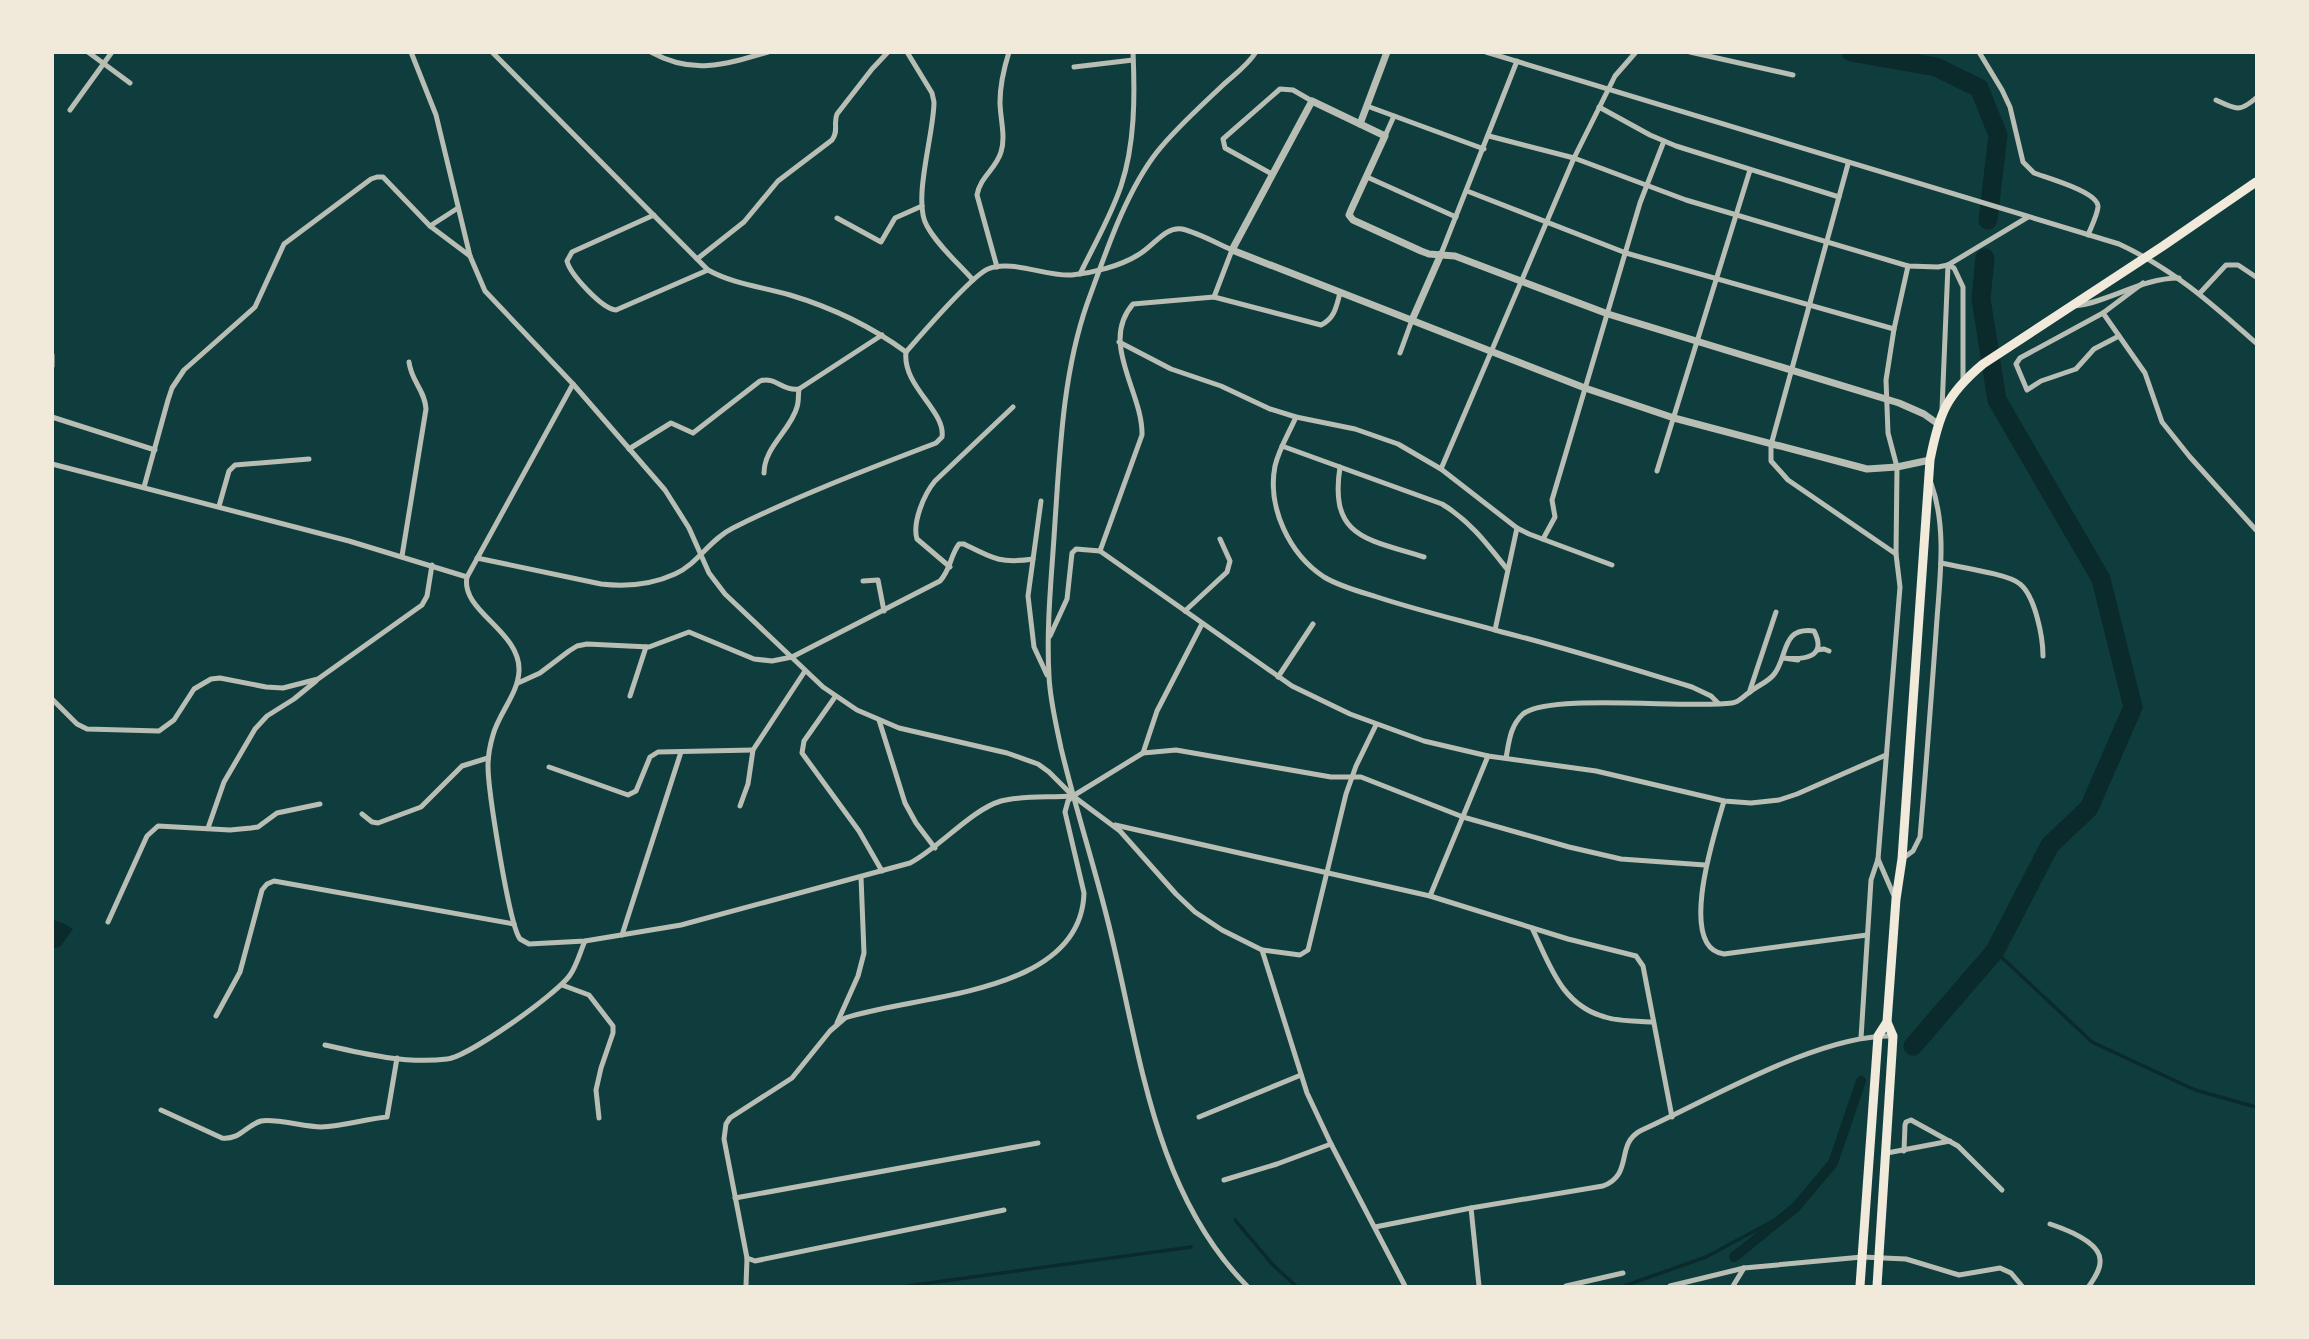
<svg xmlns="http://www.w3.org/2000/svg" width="2309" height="1339" viewBox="0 0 2309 1339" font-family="Arial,sans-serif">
  <rect width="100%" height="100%" fill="#0f3d3e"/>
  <path fill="#0a2a2b" d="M 53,920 L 63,923 L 73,929 L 60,947 L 53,948 Z"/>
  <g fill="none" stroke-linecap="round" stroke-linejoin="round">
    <g stroke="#0a2a2b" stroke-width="3.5">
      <path d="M 1995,951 L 2092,1042 L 2195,1090 L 2256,1107"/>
      <path d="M 1235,1220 L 1273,1265 L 1296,1286"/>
      <path d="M 907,1286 L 1191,1247"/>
      <path d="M 1624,1286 L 1706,1257 L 1788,1213"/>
    </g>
    <path stroke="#0a2a2b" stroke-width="10" d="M 1734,1257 L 1796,1207 L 1833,1163 L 1861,1081"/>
    <g stroke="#0a2a2b" stroke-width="19">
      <path d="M 1851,52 L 1936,67 L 1979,88 L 1998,135 L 1988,220"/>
      <path d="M 1913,1046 L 1995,951 L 2050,845 L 2089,808 L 2133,707 L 2101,579 L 1997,400 L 1981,299 L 1985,258"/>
    </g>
    <g stroke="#b8beb3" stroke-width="5">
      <path d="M 88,52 L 130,83"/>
      <path d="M 411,52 L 436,115 L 470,256 L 485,291 L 573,384 L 665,490 L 689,528 L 709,573 L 725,594 L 823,687 L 857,710 L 899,728 L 1007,753 L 1038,764 L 1049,772 L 1073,796 L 1120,831 L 1176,894 L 1195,912 L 1222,930 L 1262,950 L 1307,1093 L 1331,1144 L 1405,1286"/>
      <path d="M 492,52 L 708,270 C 733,284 763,287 790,295 C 830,307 872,327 906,352"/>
      <path d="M 651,52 C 692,75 724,65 768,52"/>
      <path d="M 907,52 L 932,93 L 934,102 C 934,134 912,201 927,226 C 938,246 958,263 973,280"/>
      <path d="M 1486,52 L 2119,244 C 2173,269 2212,304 2256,343"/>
      <path d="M 1690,52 L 1793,75"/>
      <path d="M 1979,52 L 2002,90 L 2010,107 L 2023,162 L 2034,173 C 2047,178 2099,192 2098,207 C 2097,216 2091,227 2088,235"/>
      <path d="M 1074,67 L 1133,60"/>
      <path d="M 2216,100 C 2235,109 2239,113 2256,98"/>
      <path d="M 1367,106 L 1484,149"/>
      <path d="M 1599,107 L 1650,135 L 1676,146 L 1839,197"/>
      <path d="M 70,110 L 112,52"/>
      <path d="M 1385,136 L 1394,116"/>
      <path d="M 1489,136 L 1574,158 L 1686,200 L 1908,266 L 1938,267 L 1948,265 L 2028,217"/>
      <path d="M 1848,164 L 1771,445 L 1771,461 L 1788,480 L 1896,554"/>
      <path d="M 1272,174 L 1225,148 L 1223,139 L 1280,89 L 1293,90 L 1312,101"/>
      <path d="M 1367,177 L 1456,217"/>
      <path d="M 1467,191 L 1626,253 L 1894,329"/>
      <path d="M 654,215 L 572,252 L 567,261 C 570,274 602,309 616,310 L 708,270"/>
      <path d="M 837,218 L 881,242 L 895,218 L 922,206"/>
      <path d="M 430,226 L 458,208"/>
      <path d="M 1441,254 L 1517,61"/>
      <path d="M 697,259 L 744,222 L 778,181 L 832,140 C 839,131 833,123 837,114 L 872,69 L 888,52"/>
      <path d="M 1948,265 L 1954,268 L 1963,287 L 1963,381"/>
      <path d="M 997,267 L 977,195 C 980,177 996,169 1001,152 C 1006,136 1000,118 1000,102 C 1000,86 1004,68 1009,52"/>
      <path d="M 1080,274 C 1094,245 1111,216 1121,186 C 1135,144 1135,96 1133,52"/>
      <path d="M 2200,293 L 2226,265 L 2238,265 L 2256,277"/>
      <path d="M 2074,306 C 2110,302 2141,278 2179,278"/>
      <path d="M 2103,313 L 2145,373 L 2162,422 L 2190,457 L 2256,530"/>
      <path d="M 2119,336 L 2094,349 L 2076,369 L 2041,381 L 2027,390 L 2016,364 L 2020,358 L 2103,313 L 2143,283"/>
      <path d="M 1119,342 L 1171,369 L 1221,386 L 1270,409 L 1296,417 L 1355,429 L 1398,444 L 1441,469 L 1517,528 L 1529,534 L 1612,565"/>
      <path d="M 906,352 C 921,335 971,276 988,269 C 1011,259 1047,277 1072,275 C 1093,273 1120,266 1138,255 C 1153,247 1165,226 1182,229 C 1199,233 1216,243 1232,250 L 1214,297"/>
      <path d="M 1400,353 L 1412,320"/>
      <path d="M 52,355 L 52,366"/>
      <path d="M 573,384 L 467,577 C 460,611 521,631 519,671 C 518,694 499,713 493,735 C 490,745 488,756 488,766 C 488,789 509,925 520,939 L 529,944 L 585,941 L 681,925 L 910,863 C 939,848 971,810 1001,801 C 1023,795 1050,798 1073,796"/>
      <path d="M 1942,409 L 1948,265"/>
      <path d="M 52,417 L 155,450"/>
      <path d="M 1296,417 C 1289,433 1279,449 1275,466 C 1267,507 1289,554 1324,577 C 1339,586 1357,591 1374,596 C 1416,610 1459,620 1502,632 C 1566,648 1629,668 1692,687 L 1711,696 L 1718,703"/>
      <path d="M 1282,446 L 1442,504 C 1470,521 1487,544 1507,569"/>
      <path d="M 629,449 L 671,423 L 693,433 L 760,381 C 775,376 784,392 799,389 L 882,335"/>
      <path d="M 52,464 L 349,541 L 467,577"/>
      <path d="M 1340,467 C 1329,538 1367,539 1424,557"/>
      <path d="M 1441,469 L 1574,158 L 1615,76 L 1636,52"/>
      <path d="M 1657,471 L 1750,170"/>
      <path d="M 764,473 C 764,447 791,430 797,407 C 799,401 798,395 799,389"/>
      <path d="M 144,487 L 168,400 L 172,388 L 184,370 L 255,307 L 284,244 L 371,179 L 377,177 L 383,177 L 430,226 L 470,256"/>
      <path d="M 1041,501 L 1028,596 L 1034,647 L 1047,675"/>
      <path d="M 219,506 L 229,471 L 235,465 L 309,459"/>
      <path d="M 1543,539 L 1555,517 L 1552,500 L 1640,203 L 1664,141"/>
      <path d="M 1100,551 L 1142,435 C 1143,392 1099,343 1133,304 L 1214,297 L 1321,325 C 1335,318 1336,307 1340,293"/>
      <path d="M 402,556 L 426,409 C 425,390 411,381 409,362"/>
      <path d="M 477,558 L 601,584 C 627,587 651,585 675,574 C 698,564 710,539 733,528 C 799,495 868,469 936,443 L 942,437 C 946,411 902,386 906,352"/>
      <path d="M 1941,563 C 1958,567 2009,574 2020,584 C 2035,596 2043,637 2043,656"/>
      <path d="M 950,567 L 917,539 C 912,523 924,494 935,481 L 1013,407"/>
      <path d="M 863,581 L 878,580 L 884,611"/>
      <path d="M 1185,611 L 1227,572 L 1230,561 L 1220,539"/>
      <path d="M 1495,630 L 1517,528"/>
      <path d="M 1050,636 L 1067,599 L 1072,553 L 1076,549 L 1100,551 L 1292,686 L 1350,714 L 1424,741 L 1488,756 L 1596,771 L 1724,801 L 1751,803 L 1779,800 L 1797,794 L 1886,755"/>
      <path d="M 1817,650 L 1824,649 L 1829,651"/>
      <path d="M 1278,677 L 1313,624"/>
      <path d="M 518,683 L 540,673 L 569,651 L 577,646 L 587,644 L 649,647 L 689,632 L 754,659 L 772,661 L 792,657 L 940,581 C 951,569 950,556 959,544 L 964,544 C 992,558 1000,564 1033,559"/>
      <path d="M 1750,690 L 1776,612"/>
      <path d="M 630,696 L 646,647"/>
      <path d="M 835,697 L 804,741 L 802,753 L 859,831 L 882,871"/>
      <path d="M 52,699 L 77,724 L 87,729 L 159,731 L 174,720 L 194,689 L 211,679 L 220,678 L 266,687 L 283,688 L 318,679 L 422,605 L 427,596 L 432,565"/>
      <path d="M 879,720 L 905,803 L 916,823 L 935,848"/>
      <path d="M 1143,753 L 1157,711 L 1202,624"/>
      <path d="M 1506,758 C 1509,742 1510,726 1523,714 C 1549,693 1690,709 1732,703 C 1740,702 1743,696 1750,692 C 1758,685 1769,682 1775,673 C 1788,654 1782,627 1814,631 C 1828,658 1803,660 1783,658 L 1798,660"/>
      <path d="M 549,767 L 628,795 L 636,791 L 650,757 L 658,752 L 753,750"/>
      <path d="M 1724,801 C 1716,829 1676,948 1724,954 L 1867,935"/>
      <path d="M 740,806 L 748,784 L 753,750 L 805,671"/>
      <path d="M 362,814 L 372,822 L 378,823 L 421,807 L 462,766 L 488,758"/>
      <path d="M 1115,825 L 1430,896 L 1568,939 L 1636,956 L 1643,966 L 1672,1117"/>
      <path d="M 208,828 L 224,782 L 255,729 L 267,716 L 294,699 L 316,681"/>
      <path d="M 1878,859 L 1895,898"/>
      <path d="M 1902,859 L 1913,851 L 1920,837 C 1926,769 1931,701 1936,633 C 1939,583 1948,530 1931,483"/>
      <path d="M 1430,896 L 1488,756"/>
      <path d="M 108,922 L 147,836 L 158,826 L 230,830 L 251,828 L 258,827 L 277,813 L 320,804"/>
      <path d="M 1532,928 C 1550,965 1561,1005 1605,1017 C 1620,1022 1638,1021 1653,1022"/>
      <path d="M 622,935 L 681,752"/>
      <path d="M 1262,950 L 1300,955 L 1308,950 L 1346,794 L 1356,766 L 1376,725"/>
      <path d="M 562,985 L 589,995 L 613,1026 L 613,1033 L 601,1068 L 596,1090 L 599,1118"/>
      <path d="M 216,1016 L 240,972 L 262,890 L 267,884 L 274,881 L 514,924"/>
      <path d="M 837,1023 L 858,976 L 864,953 L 861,877"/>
      <path d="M 1861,1038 L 1871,880 L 1878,859 L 1900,587 L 1896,554 L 1897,467 L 1888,433 L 1886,380 L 1894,329 L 1908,266"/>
      <path d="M 325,1045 C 364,1054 406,1064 447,1059 C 468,1057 557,994 570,975 C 577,965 580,952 585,941"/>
      <path d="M 161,1110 L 222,1138 C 240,1140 245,1126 261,1121 C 274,1118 305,1127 321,1127 C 344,1126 365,1119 387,1117 L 397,1058"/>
      <path d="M 1199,1117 L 1301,1075"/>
      <path d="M 1904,1151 L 1905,1125 L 1906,1122 L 1911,1120 L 1958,1146 L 2002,1190"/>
      <path d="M 1887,1153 L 1950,1141"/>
      <path d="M 1224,1180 L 1277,1164 L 1331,1144"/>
      <path d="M 735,1198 L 1038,1143"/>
      <path d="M 1471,1208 L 1479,1286"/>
      <path d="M 2050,1224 C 2065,1229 2100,1242 2100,1260 C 2101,1269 2094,1279 2089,1286"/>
      <path d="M 1375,1227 L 1471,1208 L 1603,1186 C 1634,1174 1615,1145 1640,1131 C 1709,1100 1819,1034 1893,1036"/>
      <path d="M 747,1258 L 755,1261 L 1004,1210"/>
      <path d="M 746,1286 L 747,1258 L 724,1139 L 726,1124 L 730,1118 L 792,1078 L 830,1031 L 845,1018 C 916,994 1081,996 1084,893 L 1065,812 L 1068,801 L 1073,796 L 1143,753 L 1176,750 L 1331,777 L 1361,777 L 1463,817 L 1569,847 L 1621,859 L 1705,865"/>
      <path d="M 1247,1286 C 1149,1187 1139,1038 1105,910 C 1091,855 1074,803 1061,748 C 1056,724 1050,700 1049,676 C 1046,625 1052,573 1055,522 C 1060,449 1063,373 1087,304 C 1105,255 1125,193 1157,152 C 1176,128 1201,106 1223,85 C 1235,74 1247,66 1256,52"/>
      <path d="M 1566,1286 L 1623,1273"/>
      <path d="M 1670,1286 L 1744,1268 L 1862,1257 L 1906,1259 L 1959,1275 L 2000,1268 L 2011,1273 L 2022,1286"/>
      <path d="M 1733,1286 L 1744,1268"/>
    </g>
    <g stroke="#b8beb3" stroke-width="7">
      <path d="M 1360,124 L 1387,52"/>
      <path d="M 1412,320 L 1441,254"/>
      <path d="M 1930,460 L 1897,467 L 1867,469 L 1674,418 L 1585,388 L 1232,250 L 1312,101 L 1385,136 L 1351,210 L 1349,215 L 1353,220 L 1421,251 L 1429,254 L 1455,256 L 1608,314 L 1899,403 L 1924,414 L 1938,424"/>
    </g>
    <g stroke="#f1e9da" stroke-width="9">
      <path d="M 1860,1286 L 1878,1036 L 1887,1022 L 1896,899 L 1902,859 L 1930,460 C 1939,414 1946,395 1983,364 L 2163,246 L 2256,182"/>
      <path d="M 1877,1286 L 1892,1053 L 1893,1036 L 1887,1022"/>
    </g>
  </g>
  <rect width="2309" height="1339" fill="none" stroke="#f1e9da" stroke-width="108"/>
</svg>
